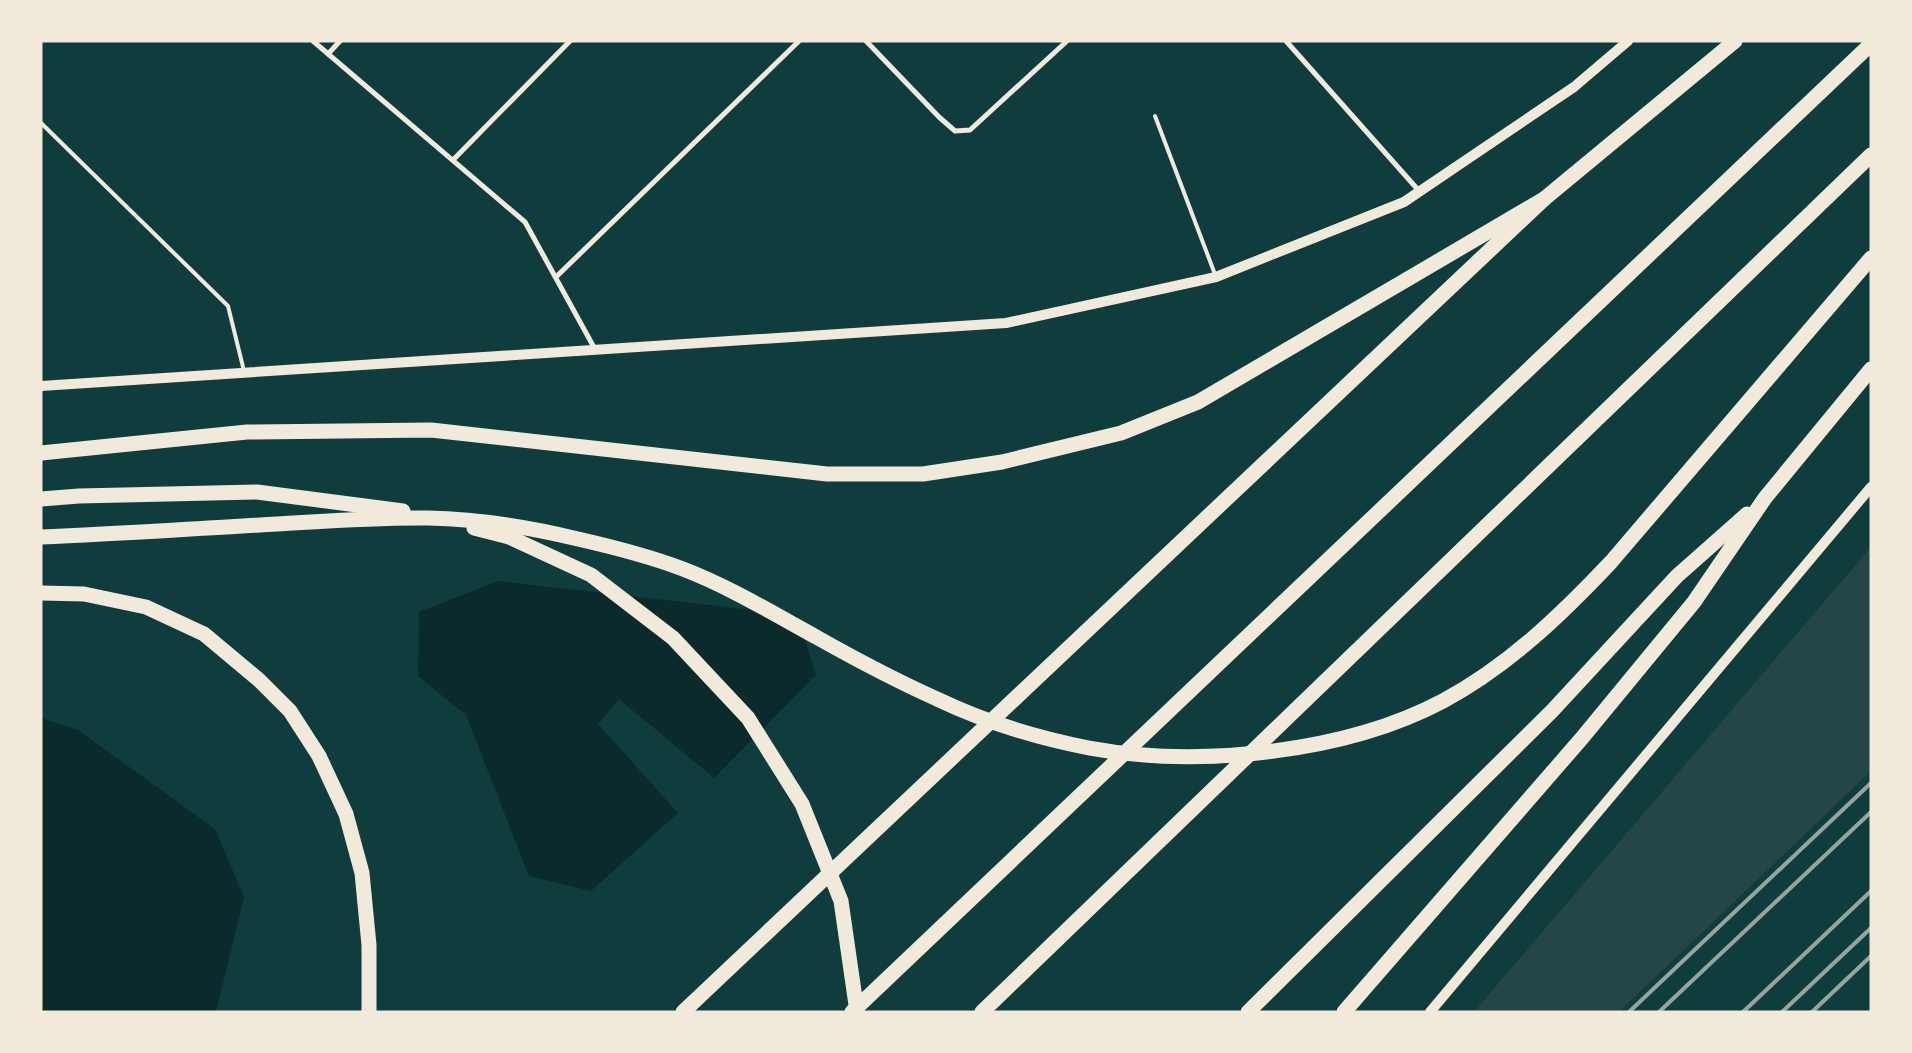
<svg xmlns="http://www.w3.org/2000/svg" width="1912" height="1053" viewBox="0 0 1912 1053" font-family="'Archivo Narrow',sans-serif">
  <rect width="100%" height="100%" fill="#0f3d3e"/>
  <path fill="#244646" d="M 1871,547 L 1871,771 L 1619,1012 L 1474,1012 Z"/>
  <g fill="#0a2a2b">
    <path d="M 498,581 L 797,615 L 816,675 L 714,778 L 619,699 L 598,724 L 678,813 L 591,891 L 529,876 L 466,715 L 418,676 L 419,612 Z"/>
    <path d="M 41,718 L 78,730 L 215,829 L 244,897 L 216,1012 L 41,1012 Z"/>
  </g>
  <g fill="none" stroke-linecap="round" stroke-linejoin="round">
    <g stroke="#f1e9da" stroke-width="4">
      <path d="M 1155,116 L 1216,277"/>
      <path d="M 41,123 L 228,306 L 244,371"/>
    </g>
    <g stroke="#f1e9da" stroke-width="5">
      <path d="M 313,41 L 525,222 L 596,351"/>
      <path d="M 866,41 L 939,117 L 955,131 L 970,130 L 1067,41"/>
      <path d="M 1286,41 L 1420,192"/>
      <path d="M 328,54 L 340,41"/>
      <path d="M 453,160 L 570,41"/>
      <path d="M 556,277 L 799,41"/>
    </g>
    <g stroke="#f1e9da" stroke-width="10">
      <path d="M 41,386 L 1006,323 L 1216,277 L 1404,202 L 1574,87 L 1628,41"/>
      <path d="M 1430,1012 L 1871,487"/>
    </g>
    <g stroke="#f1e9da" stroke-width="15">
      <path d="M 41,453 L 247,432 L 431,430 L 827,474 L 923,474 L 1002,462 L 1121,433 L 1198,402 L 1544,199"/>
      <path d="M 41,499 L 79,496 L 257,492 L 403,511"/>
      <path d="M 474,528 L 509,537 L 591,575 L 673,638 L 748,718 L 802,804 L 841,901 L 857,1012"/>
      <path d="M 41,537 C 114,534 187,529 260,525 C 316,522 372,517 428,518 C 478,519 529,527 578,539 C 613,547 649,556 683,569 C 730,587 774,614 818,638 C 857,660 897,681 937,699 C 985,722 1038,738 1089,748 C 1198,768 1345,753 1443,701 C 1508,666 1560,616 1611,562 L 1871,258"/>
      <path d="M 41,593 L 84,594 L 146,607 L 204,634 L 259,680 L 290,711 L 319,756 L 346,814 L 362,873 L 369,945 L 369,1012"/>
      <path d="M 683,1012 L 1544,199 L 1735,41"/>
      <path d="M 852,1012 L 1871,44"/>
      <path d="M 982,1012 L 1871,155"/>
      <path d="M 1248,1012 L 1552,711 L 1677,576 L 1747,514"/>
      <path d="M 1344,1012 L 1582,738 L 1694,602 L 1765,498 L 1871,369"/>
    </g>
    <g stroke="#97a49c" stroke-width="4">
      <path d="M 1629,1012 L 1871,783"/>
      <path d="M 1659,1012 L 1871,812"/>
      <path d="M 1743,1012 L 1871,891"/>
      <path d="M 1782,1012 L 1871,928"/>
      <path d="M 1812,1012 L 1871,956"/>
    </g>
  </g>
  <rect width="1912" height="1053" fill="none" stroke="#f1e9da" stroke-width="85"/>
</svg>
